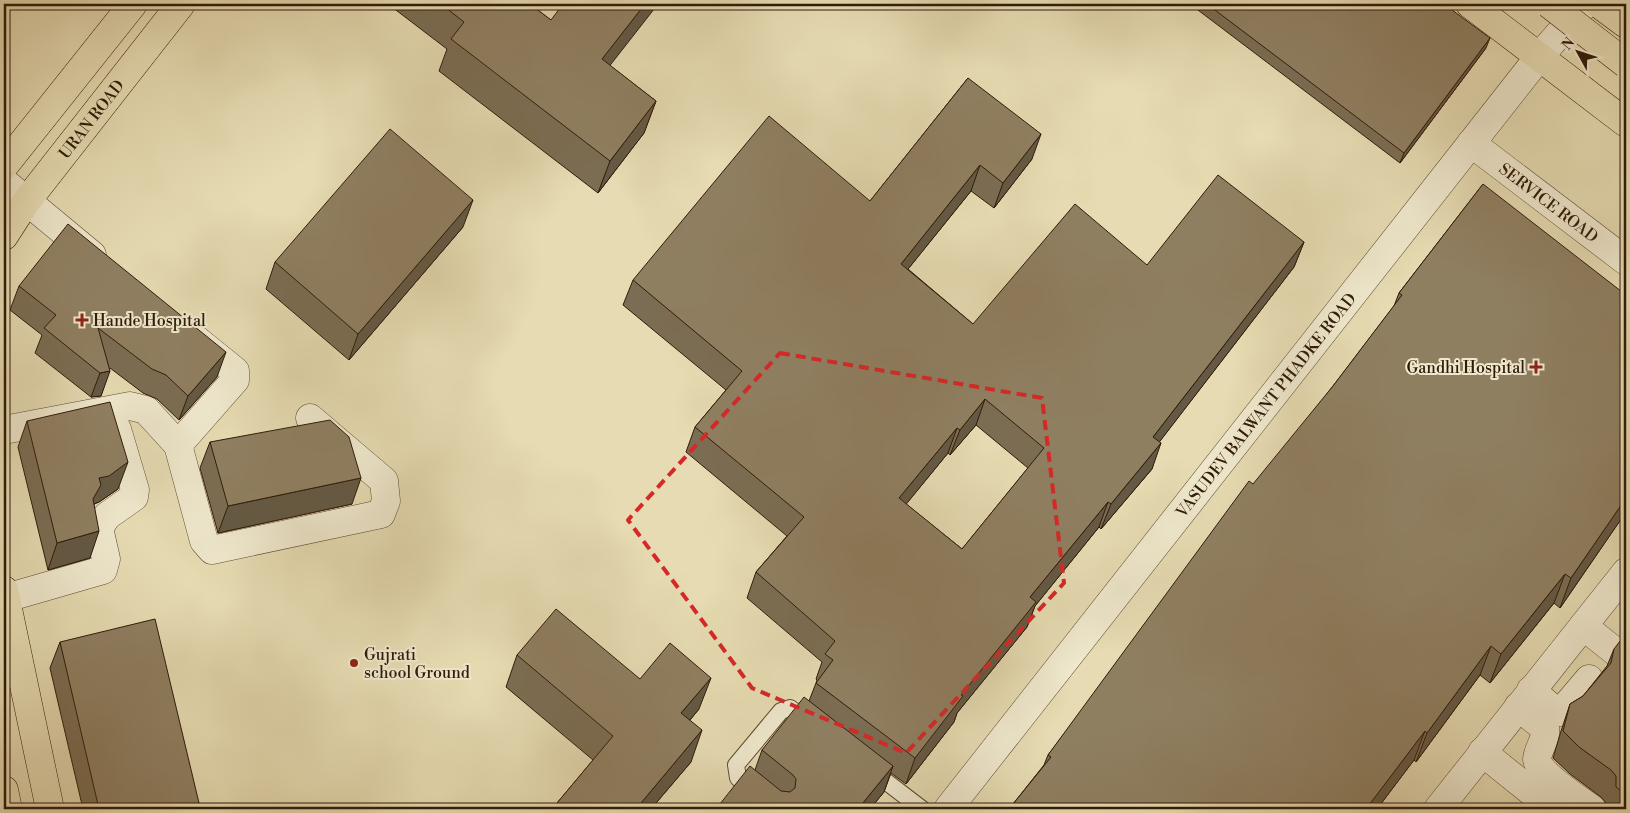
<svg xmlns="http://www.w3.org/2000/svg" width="1630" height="813" viewBox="0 0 1630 813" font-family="'Libre Bodoni',serif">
  <rect width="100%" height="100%" fill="#e6dbb2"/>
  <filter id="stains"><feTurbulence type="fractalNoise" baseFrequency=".004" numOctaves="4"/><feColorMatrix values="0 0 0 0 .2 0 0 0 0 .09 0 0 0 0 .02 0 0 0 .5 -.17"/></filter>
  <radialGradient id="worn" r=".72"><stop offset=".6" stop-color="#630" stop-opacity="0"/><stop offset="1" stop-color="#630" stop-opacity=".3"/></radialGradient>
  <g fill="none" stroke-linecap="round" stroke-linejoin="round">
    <defs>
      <g id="service">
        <path d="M 871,770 L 922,809"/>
        <path d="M 777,809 L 738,778 L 736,765 L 781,711 L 790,708 L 810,723"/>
      </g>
      <g id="minor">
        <path d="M 4,182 L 92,255"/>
        <path d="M 4,430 L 130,406 L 146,410 L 178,445 L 235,380 L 235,371 L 193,337"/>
        <path d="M 178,445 L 204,541 L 212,550 L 381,514 L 386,501 L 384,481 L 310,418"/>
        <path d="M 6,598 L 103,570 L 106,559 L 99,528 L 107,516 L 134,497 L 135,490 L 117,429"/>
        <path d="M 1583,626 L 1626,660"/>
        <path d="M 1531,690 L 1554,710 L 1561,712 L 1589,679"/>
        <path d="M 1518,707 L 1545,728 C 1547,739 1538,748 1537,759 C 1537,773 1580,800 1592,809"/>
        <path d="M 1482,752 L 1553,809"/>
        <path d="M 1438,809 L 1626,572"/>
      </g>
      <g id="tertiary">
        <path id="s1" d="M 1471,143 L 1626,261"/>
        <path id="s2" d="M 948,809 L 1539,57 L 1585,4"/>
      </g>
      <g id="primary">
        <path d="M 4,166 L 133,4"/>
        <path id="s3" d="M 4,236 L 26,202 L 181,4"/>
        <path d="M 4,590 L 50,809"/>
        <path d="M 4,790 L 8,809"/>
      </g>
      <g id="trunk">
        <path d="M 1470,4 L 1626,123"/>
        <path d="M 1599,4 L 1626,24"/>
      </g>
    </defs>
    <use href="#service" stroke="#5e4b33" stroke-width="18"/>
    <use href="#minor" stroke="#5e4b33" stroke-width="29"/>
    <use href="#tertiary" stroke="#5e4b33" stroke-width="29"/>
    <use href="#primary" stroke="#301b09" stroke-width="29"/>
    <use href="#trunk" stroke="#301b09" stroke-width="29"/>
    <use href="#service" stroke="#efe8cd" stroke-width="16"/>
    <use href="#minor" stroke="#efe8cd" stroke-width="28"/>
    <use href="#tertiary" stroke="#efe8cd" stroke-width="28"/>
    <use href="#primary" stroke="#e6dbb2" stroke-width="28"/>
    <use href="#trunk" stroke="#e6dbb2" stroke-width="28"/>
    <defs>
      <path id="trunk-bridge" d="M 1549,4 L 1626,64"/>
    </defs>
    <use href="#trunk-bridge" stroke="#301b09" stroke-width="29" stroke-linecap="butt"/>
    <use href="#trunk-bridge" stroke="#e6dbb2" stroke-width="28"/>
  </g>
  <g fill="#7b6d53" stroke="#301b09" fill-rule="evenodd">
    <path d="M 388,4 L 530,4 L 656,101 L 644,133 L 598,193 L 439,71 L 447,49 Z"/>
    <path d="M 1190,4 L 1444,4 L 1486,48 L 1400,163 Z"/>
    <path d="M 968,78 L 1032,159 L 994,208 L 971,191 L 908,269 L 973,324 L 1147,265 L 1304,242 L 1294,267 L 1159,442 L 1152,469 L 1101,529 L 1099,527 L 1035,606 L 1027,627 L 957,713 L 954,722 L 906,784 L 891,773 L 884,792 L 870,809 L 716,809 L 755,770 L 762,750 L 809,701 L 816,683 L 817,680 L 816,679 L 822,662 L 747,598 L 756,572 L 787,536 L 686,452 L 695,427 L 726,390 L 623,305 L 633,280 L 870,201 ZM 976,425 L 1028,468 L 962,549 L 906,504 L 948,453 L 950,455 Z"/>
    <path d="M 1483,184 L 1626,512 L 1560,608 L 1554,603 L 1490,683 L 1480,675 L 1416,762 L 1414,760 L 1377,809 L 1009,809 L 1044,765 L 1048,755 L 1333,386 L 1394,306 L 1399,293 Z"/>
    <path d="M 463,227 L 349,360 L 266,289 L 275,262 Z"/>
    <path d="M 19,286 L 217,377 L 179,420 L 157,399 L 143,393 L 110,368 L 101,396 L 91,397 L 35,353 L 42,335 L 10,310 Z"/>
    <path d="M 27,421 L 118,489 L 99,502 L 94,504 L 90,558 L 48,570 L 18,447 Z"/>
    <path d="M 210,442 L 352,504 L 218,533 L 200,468 Z"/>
    <path d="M 60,642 L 199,803 L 196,809 L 83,809 L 50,668 Z"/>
    <path d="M 1626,645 L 1626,809 L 1606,809 L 1606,803 L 1601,797 L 1570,774 L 1553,758 L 1561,731 L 1570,704 L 1583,696 L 1607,666 L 1614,649 Z"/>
    <path d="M 517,655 L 640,679 L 699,709 L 690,720 L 691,762 L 651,809 L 552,809 L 593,760 L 506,687 Z"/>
  </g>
  <g fill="#645944" stroke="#301b09">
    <path d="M 645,4 L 658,4 L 590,91 L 602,59 Z"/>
    <path d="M 1490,38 L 1486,48 L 1400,163 L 1404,153 Z"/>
    <path d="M 656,101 L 644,133 L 598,193 L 610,161 Z"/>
    <path d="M 1041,134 L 1032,159 L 994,208 L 1003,183 Z"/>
    <path d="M 980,165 L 971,191 L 892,289 L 901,264 Z"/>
    <path d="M 473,200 L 463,227 L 349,360 L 358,334 Z"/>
    <path d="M 1304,242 L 1294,267 L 1144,462 L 1153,437 Z"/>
    <path d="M 226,352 L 217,377 L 179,420 L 188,396 Z"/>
    <path d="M 110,371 L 101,396 L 91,397 L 100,373 Z"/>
    <path d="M 985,399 L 976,425 L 950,455 L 960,430 Z"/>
    <path d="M 957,428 L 948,453 L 890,524 L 899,498 Z"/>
    <path d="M 1161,443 L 1152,469 L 1101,529 L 1111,504 Z"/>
    <path d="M 128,462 L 118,489 L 99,502 L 94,504 L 84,526 L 99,478 Z"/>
    <path d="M 361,478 L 352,504 L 218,533 L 228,506 Z"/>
    <path d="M 1626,498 L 1626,512 L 1560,608 L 1571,578 Z"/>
    <path d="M 1108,502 L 1099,527 L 1035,606 L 1027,627 L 957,713 L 954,722 L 906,784 L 915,758 L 1030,597 Z"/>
    <path d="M 99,531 L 90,558 L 48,570 L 57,543 Z"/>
    <path d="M 1565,574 L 1554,603 L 1490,683 L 1501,654 Z"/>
    <path d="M 1491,646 L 1480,675 L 1416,762 L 1427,733 Z"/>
    <path d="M 711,678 L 699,709 L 670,744 L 681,713 Z"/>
    <path d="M 702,730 L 691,762 L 651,809 L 636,809 Z"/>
    <path d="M 1425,731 L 1414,760 L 1377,809 L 1366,809 Z"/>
    <path d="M 893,766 L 884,792 L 870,809 L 858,809 Z"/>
    <path d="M 199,803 L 196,809 L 171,809 Z"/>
  </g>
  <g fill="#8f7f61" stroke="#301b09" fill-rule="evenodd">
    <path d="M 441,4 L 530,4 L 551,20 L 563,4 L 645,4 L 602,59 L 656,101 L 610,161 L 451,39 L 464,22 Z"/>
    <path d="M 1207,4 L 1444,4 L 1490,38 L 1404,153 Z"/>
    <path d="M 968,78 L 1041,134 L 1003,183 L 980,165 L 901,264 L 973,324 L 1075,204 L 1147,265 L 1218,175 L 1304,242 L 1153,437 L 1161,443 L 1111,504 L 1108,502 L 1030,597 L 1036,602 L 961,695 L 963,696 L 915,758 L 816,683 L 833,660 L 825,654 L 835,641 L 756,572 L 804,517 L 695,427 L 742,371 L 633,280 L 769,116 L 870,201 ZM 985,399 L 1044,448 L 962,549 L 899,498 L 957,428 L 960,430 Z"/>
    <path d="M 390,129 L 473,200 L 358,334 L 275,262 Z"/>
    <path d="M 1483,184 L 1626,295 L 1626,498 L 1571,578 L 1565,574 L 1501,654 L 1491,646 L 1427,733 L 1425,731 L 1366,809 L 1009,809 L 1051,757 L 1048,755 L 1249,481 L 1253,484 L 1333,386 L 1402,295 L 1399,293 Z"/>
    <path d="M 68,224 L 226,352 L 188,396 L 166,375 L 152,369 L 98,328 L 110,371 L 100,373 L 44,328 L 56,315 L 19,286 Z"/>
    <path d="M 110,402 L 128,462 L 109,476 L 99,478 L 101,485 L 93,499 L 99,531 L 57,543 L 27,421 Z"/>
    <path d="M 330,420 L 349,437 L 361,478 L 228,506 L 210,442 Z"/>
    <path d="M 556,609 L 640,679 L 670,643 L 711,678 L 681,713 L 702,730 L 636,809 L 552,809 L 613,736 L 517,655 Z"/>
    <path d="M 155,619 L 199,803 L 171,809 L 99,809 L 60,642 Z"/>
    <path d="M 1620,641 L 1626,645 L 1626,795 L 1616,787 L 1616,776 L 1611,770 L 1579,747 L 1563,731 L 1570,704 L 1583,696 L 1611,663 L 1614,649 Z"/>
    <path d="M 804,697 L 893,766 L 858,809 L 716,809 L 750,766 L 781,791 L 790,792 L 795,788 L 796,779 L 793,775 L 762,750 Z"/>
    <path d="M 497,803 L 504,809 L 491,809 Z"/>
  </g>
  <path fill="none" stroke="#d62828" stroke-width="4" stroke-dasharray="10 6" stroke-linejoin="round" d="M 780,353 L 1042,398 L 1064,583 L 906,753 L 752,688 L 628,520 Z"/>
  <g fill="#8f2418" stroke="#efe8cd" stroke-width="2">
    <path d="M79.5 312.5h5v5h5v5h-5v5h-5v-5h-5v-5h5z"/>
    <path d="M1533.5 359.5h5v5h5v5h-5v5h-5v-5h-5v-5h5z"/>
    <circle cx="354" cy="663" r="5"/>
  </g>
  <g text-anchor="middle" stroke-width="4" stroke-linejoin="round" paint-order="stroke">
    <g font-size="16" fill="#301b09" stroke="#efe8cd">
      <text dy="6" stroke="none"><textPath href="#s3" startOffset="146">URAN ROAD</textPath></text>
      <text dy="6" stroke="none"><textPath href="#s1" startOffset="98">SERVICE ROAD</textPath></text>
      <text dy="6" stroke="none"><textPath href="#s2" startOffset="514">VASUDEV BALWANT PHADKE ROAD</textPath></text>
    </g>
    <g font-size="16" fill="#301b09" stroke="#efe8cd" text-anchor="start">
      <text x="93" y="326">Hande Hospital</text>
      <text x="1525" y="373" text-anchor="end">Gandhi Hospital</text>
      <text x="364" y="660">Gujrati<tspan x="364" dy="18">school Ground</tspan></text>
    </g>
  </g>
  <rect width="1630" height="813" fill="none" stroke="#e6dbb2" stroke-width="20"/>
  <rect x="5" y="5" width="1620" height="803" fill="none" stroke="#301b09" stroke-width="2.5"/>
  <rect x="10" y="10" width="1610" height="793" fill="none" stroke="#301b09"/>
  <g transform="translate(1578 52) rotate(310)" stroke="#efe8cd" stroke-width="4" paint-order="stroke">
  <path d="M0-4L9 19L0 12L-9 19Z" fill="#301b09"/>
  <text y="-8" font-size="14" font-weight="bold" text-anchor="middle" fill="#301b09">N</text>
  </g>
  <rect width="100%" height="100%" filter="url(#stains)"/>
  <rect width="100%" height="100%" fill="url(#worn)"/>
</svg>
